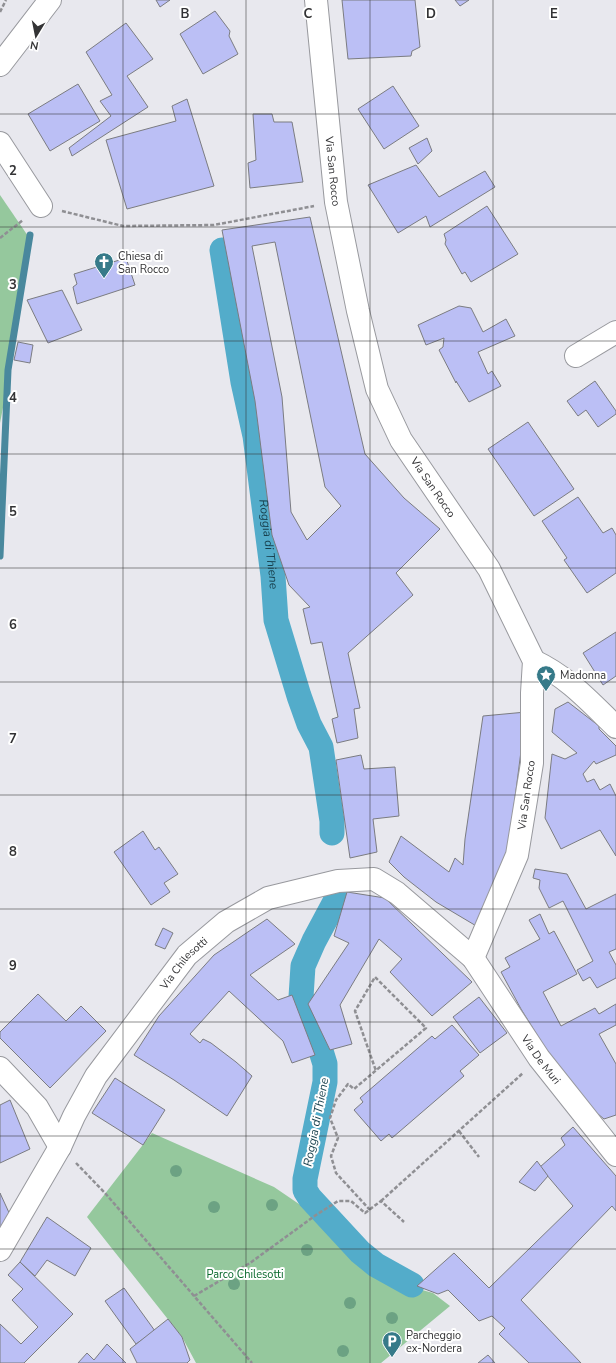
<svg xmlns="http://www.w3.org/2000/svg" width="616" height="1363" viewBox="0 0 616 1363" font-family="'Nunito Sans',sans-serif">
  <rect width="100%" height="100%" fill="#e8e8ee"/>
  <g fill="#95c89d">
    <path d="M 0,195 L 28,236 L 8,382 L 0,423 Z"/>
    <path d="M 152,1133 L 274,1187 L 321,1219 L 356,1257 L 404,1285 L 433,1293 L 450,1306 L 381,1363 L 196,1363 L 182,1337 L 87,1217 Z"/>
  </g>
  <g fill="none" stroke-linecap="round" stroke-linejoin="round">
    <path stroke="#49889d" stroke-width="7" d="M 0,556 L 8,370 L 30,235"/>
    <g stroke="#53acca" stroke-width="25">
      <path id="s1" d="M 222,250 L 243,382 L 255,436 L 273,576 L 276,620 L 299,696 L 309,724 L 321,747 L 332,821 L 332,833"/>
      <path d="M 337,898 L 314,941 L 303,966 L 301,997 L 309,1012 L 325,1064 L 325,1082 L 305,1179 L 305,1190 L 310,1198 L 360,1252 L 376,1265 L 412,1285"/>
    </g>
  </g>
  <g fill="#bbbff5" stroke="#7b7c81" fill-rule="evenodd">
    <path d="M 156,0 L 170,0 L 160,7 Z"/>
    <path d="M 342,0 L 415,0 L 420,47 L 412,51 L 411,56 L 348,59 Z"/>
    <path d="M 455,0 L 469,0 L 460,6 Z"/>
    <path d="M 215,11 L 230,31 L 229,36 L 238,54 L 203,74 L 180,34 Z"/>
    <path d="M 126,23 L 153,59 L 127,76 L 148,107 L 72,156 L 69,148 L 111,116 L 100,101 L 112,95 L 86,52 Z"/>
    <path d="M 78,84 L 100,121 L 50,151 L 28,114 Z"/>
    <path d="M 393,86 L 419,126 L 384,149 L 358,109 Z"/>
    <path d="M 187,99 L 214,186 L 127,209 L 106,140 L 176,121 L 172,106 Z"/>
    <path d="M 253,114 L 272,114 L 274,122 L 292,122 L 303,182 L 250,188 L 248,163 L 256,160 Z"/>
    <path d="M 427,138 L 432,151 L 418,164 L 409,148 Z"/>
    <path d="M 416,165 L 439,197 L 485,171 L 495,187 L 430,227 L 426,216 L 398,233 L 368,185 Z"/>
    <path d="M 487,206 L 518,254 L 471,282 L 465,272 L 462,274 L 445,244 L 446,240 L 444,234 Z"/>
    <path d="M 310,217 L 365,454 L 404,498 L 440,529 L 396,573 L 413,595 L 348,653 L 360,708 L 354,709 L 358,738 L 337,743 L 332,719 L 338,717 L 322,642 L 311,644 L 303,609 L 310,607 L 289,585 L 272,535 L 255,401 L 222,230 ZM 275,242 L 325,487 L 341,506 L 307,540 L 291,512 L 282,397 L 252,246 Z"/>
    <path d="M 126,258 L 135,285 L 77,304 L 73,287 L 77,284 L 74,274 Z"/>
    <path d="M 62,290 L 82,330 L 48,343 L 27,300 Z"/>
    <path d="M 459,306 L 471,308 L 483,332 L 506,319 L 515,336 L 478,352 L 488,374 L 492,371 L 501,386 L 469,402 L 456,381 L 456,383 L 439,350 L 443,347 L 444,338 L 426,345 L 418,325 Z"/>
    <path d="M 18,342 L 33,345 L 30,363 L 14,360 Z"/>
    <path d="M 595,381 L 616,411 L 616,414 L 598,427 L 586,410 L 578,416 L 567,401 Z"/>
    <path d="M 528,422 L 574,489 L 534,516 L 488,449 Z"/>
    <path d="M 578,497 L 603,533 L 612,528 L 616,535 L 616,573 L 587,593 L 564,560 L 567,558 L 542,521 Z"/>
    <path d="M 616,632 L 616,676 L 603,685 L 583,653 Z"/>
    <path d="M 568,702 L 599,726 L 599,729 L 616,746 L 616,755 L 596,764 L 594,761 L 583,774 L 587,782 L 594,779 L 600,790 L 610,784 L 616,796 L 616,856 L 600,830 L 561,849 L 545,818 L 552,754 L 565,759 L 577,753 L 552,732 L 555,709 Z"/>
    <path d="M 526,712 L 509,845 L 478,927 L 436,902 L 404,877 L 389,862 L 401,836 L 449,872 L 455,858 L 463,865 L 465,839 L 483,716 Z"/>
    <path d="M 361,755 L 364,769 L 395,767 L 399,816 L 373,819 L 377,852 L 350,858 L 336,760 Z"/>
    <path d="M 143,831 L 155,850 L 159,847 L 178,874 L 164,883 L 170,892 L 151,905 L 114,852 Z"/>
    <path d="M 535,869 L 567,874 L 586,909 L 616,894 L 616,949 L 609,952 L 616,965 L 616,978 L 597,988 L 590,977 L 583,981 L 577,970 L 593,961 L 563,901 L 549,908 L 539,888 L 540,880 L 533,878 Z"/>
    <path d="M 347,892 L 385,898 L 472,982 L 432,1016 L 390,972 L 402,959 L 379,939 L 340,1005 L 352,1044 L 330,1050 L 308,1004 L 349,943 L 334,936 Z"/>
    <path d="M 540,914 L 549,934 L 554,931 L 577,974 L 543,992 L 561,1026 L 595,1008 L 599,1014 L 616,1004 L 616,1025 L 599,1034 L 616,1064 L 616,1115 L 604,1119 L 586,1104 L 555,1064 L 521,1009 L 501,972 L 510,967 L 505,958 L 540,939 L 529,920 Z"/>
    <path d="M 267,919 L 295,944 L 250,975 L 278,1000 L 292,995 L 315,1055 L 292,1063 L 283,1041 L 229,991 L 190,1034 L 200,1043 L 203,1039 L 211,1043 L 236,1062 L 252,1076 L 227,1116 L 174,1080 L 134,1055 L 159,1016 L 214,955 Z"/>
    <path d="M 163,928 L 173,933 L 165,949 L 155,945 Z"/>
    <path d="M 38,994 L 66,1021 L 81,1006 L 106,1031 L 50,1088 L 0,1038 L 0,1032 Z"/>
    <path d="M 479,997 L 507,1033 L 480,1053 L 453,1017 Z"/>
    <path d="M 452,1025 L 479,1055 L 460,1071 L 464,1076 L 392,1138 L 389,1134 L 381,1141 L 354,1110 L 363,1102 L 360,1098 L 432,1036 L 435,1039 Z"/>
    <path d="M 115,1078 L 165,1110 L 143,1145 L 92,1113 Z"/>
    <path d="M 10,1100 L 30,1149 L 0,1163 L 0,1105 Z"/>
    <path d="M 573,1127 L 616,1176 L 616,1211 L 612,1206 L 521,1300 L 581,1363 L 529,1363 L 499,1334 L 505,1328 L 492,1316 L 479,1321 L 448,1290 L 438,1294 L 417,1286 L 454,1253 L 489,1288 L 573,1206 L 540,1167 L 565,1145 L 561,1138 Z"/>
    <path d="M 537,1161 L 548,1176 L 535,1191 L 519,1182 Z"/>
    <path d="M 0,1193 L 11,1217 L 0,1234 Z"/>
    <path d="M 47,1217 L 91,1248 L 75,1276 L 47,1260 L 35,1276 L 20,1262 Z"/>
    <path d="M 20,1262 L 73,1314 L 24,1363 L 0,1363 L 0,1324 L 21,1344 L 38,1327 L 12,1300 L 23,1289 L 8,1275 Z"/>
    <path d="M 124,1288 L 155,1331 L 136,1344 L 105,1301 Z"/>
    <path d="M 168,1319 L 182,1337 L 190,1360 L 187,1363 L 137,1363 L 130,1349 Z"/>
    <path d="M 107,1344 L 126,1363 L 78,1363 L 87,1353 L 94,1360 Z"/>
    <path d="M 488,1355 L 495,1363 L 478,1363 Z"/>
  </g>
  <g fill="none" stroke-linecap="round" stroke-linejoin="round">
    <defs>
      <g id="minor">
        <path id="s2" d="M 316,0 L 336,202 L 358,311 L 377,389 L 401,440 L 489,569 L 534,661 L 532,693 L 532,763 L 517,855 L 473,958"/>
        <path d="M 0,143 L 41,206"/>
        <path d="M 576,356 L 616,332"/>
        <path d="M 534,661 C 568,677 589,701 616,727"/>
        <path d="M 0,1068 L 37,1107 L 60,1147"/>
        <path id="s3" d="M 0,1250 L 60,1147 L 74,1116 L 96,1076 L 187,955 L 226,922 L 268,898 L 338,881 L 374,879 L 397,893 L 473,958 L 539,1058 L 616,1155"/>
      </g>
      <path id="secondary" d="M 0,65 L 50,0"/>
    </defs>
    <use href="#minor" stroke="#98999e" stroke-width="24"/>
    <use href="#secondary" stroke="#98999e" stroke-width="24"/>
    <g stroke="#8f8f93" stroke-width="2.5" stroke-dasharray="4 2" stroke-linecap="butt">
      <path d="M 0,12 L 6,0"/>
      <path d="M 62,211 L 123,226 L 214,225 L 314,206"/>
      <path d="M 0,238 L 23,220"/>
      <path d="M 459,1131 L 479,1157"/>
      <path d="M 76,1163 L 105,1193 L 252,1363"/>
      <path d="M 381,1201 L 523,1073"/>
      <path d="M 370,1210 L 336,1173 L 331,1156 L 338,1138 L 330,1118 L 336,1100 L 348,1084 L 354,1089 L 426,1028 L 375,977 L 355,1011 L 376,1071"/>
      <path d="M 194,1296 L 250,1263 L 316,1215 L 338,1201 L 351,1201 L 365,1213 L 381,1201 L 404,1222"/>
    </g>
    <use href="#minor" stroke="#fff" stroke-width="22"/>
    <use href="#secondary" stroke="#fff" stroke-width="22"/>
  </g>
  <g fill="#6ca283">
    <circle cx="176" cy="1171" r="6"/>
    <circle cx="272" cy="1205" r="6"/>
    <circle cx="214" cy="1207" r="6"/>
    <circle cx="307" cy="1250" r="6"/>
    <circle cx="234" cy="1284" r="6"/>
    <circle cx="350" cy="1303" r="6"/>
    <circle cx="392" cy="1318" r="6"/>
    <circle cx="343" cy="1351" r="6"/>
  </g>
  <path fill="none" stroke="#333335" stroke-width="1" stroke-opacity="0.55" d="M 123,0 L 123,1363M 246,0 L 246,1363M 370,0 L 370,1363M 493,0 L 493,1363M 0,114 L 616,114M 0,227 L 616,227M 0,341 L 616,341M 0,454 L 616,454M 0,568 L 616,568M 0,682 L 616,682M 0,795 L 616,795M 0,909 L 616,909M 0,1022 L 616,1022M 0,1136 L 616,1136M 0,1249 L 616,1249"/>
  <defs>
    <symbol id="church-pin" viewBox="-11 -11 22 30"><path d="M0 17L-7.5 6A9.5 9.5 0 1 1 7.5 6Z" fill="#367a89" stroke="#fff"/><path d="M-1.2-6h2.4v3.5h3.3v2.4h-3.3V6h-2.4V-.1h-3.3v-2.4h3.3Z" fill="#fff"/></symbol>
    <symbol id="sight-pin" viewBox="-11 -11 22 30"><path d="M0 17L-7.5 6A9.5 9.5 0 1 1 7.5 6Z" fill="#367a89" stroke="#fff"/><path d="M0-6L1.8-2.2L6-1.7L2.9 1.2L3.7 5.4L0 3.3L-3.7 5.4L-2.9 1.2L-6-1.7L-1.8-2.2Z" fill="#fff"/></symbol>
    <symbol id="parking-pin" viewBox="-11 -11 22 30"><path d="M0 17L-7.5 6A9.5 9.5 0 1 1 7.5 6Z" fill="#367a89" stroke="#fff"/><path d="M-3.5-5.5H1a3.5 3.5 0 0 1 0 7H-1V5.5H-3.5ZM-1-3.4V-.6H.8a1.4 1.4 0 0 0 0-2.8Z" fill="#fff"/></symbol>
  </defs>
  <g fill-rule="evenodd">
    <use href="#church-pin" x="93" y="251" width="22" height="30"/>
    <use href="#sight-pin" x="535" y="664" width="22" height="30"/>
    <use href="#parking-pin" x="381" y="1330" width="22" height="30"/>
  </g>
  <g text-anchor="middle" stroke-width="4" stroke-linejoin="round" paint-order="stroke">
    <g font-size="11" fill="#333335" stroke="#fff">
      <text dy="4" stroke="none"><textPath href="#s2" startOffset="172">Via San Rocco</textPath></text>
      <text dy="4" stroke="none"><textPath href="#s2" startOffset="508">Via San Rocco</textPath></text>
      <text transform="translate(526 795) rotate(-82)" y="4">Via San Rocco</text>
      <text dy="4" stroke="none"><textPath href="#s3" startOffset="342">Via Chilesotti</textPath></text>
      <text dy="4" stroke="none"><textPath href="#s3" startOffset="807">Via De Muri</textPath></text>
    </g>
    <g font-size="11" fill="#333335" stroke="#fff" text-anchor="start">
      <text x="118" y="260">Chiesa di<tspan x="118" dy="13">San Rocco</tspan></text>
      <text x="560" y="679">Madonna</text>
      <text x="406" y="1339">Parcheggio<tspan x="406" dy="13">ex-Nordera</tspan></text>
    </g>
    <g font-size="11" fill="#07682b" stroke="#fff">
      <text x="245" y="1278">Parco Chilesotti</text>
    </g>
    <g font-size="12" font-style="italic" fill="#173f4c" stroke="#fff">
      <text dy="4" stroke="none"><textPath href="#s1" startOffset="298">Roggia di Thiene</textPath></text>
      <text transform="translate(316 1122) rotate(-79)" y="4">Roggia di Thiene</text>
    </g>
  </g>
  <g font-size="13" text-anchor="middle" font-weight="bold" fill="#333335" stroke="#fff" stroke-width="4" stroke-linejoin="round" paint-order="stroke">
    <text x="185" y="18">B</text>
    <text x="308" y="18">C</text>
    <text x="431" y="18">D</text>
    <text x="554" y="18">E</text>
    <text x="13" y="175">2</text>
    <text x="13" y="289">3</text>
    <text x="13" y="402">4</text>
    <text x="13" y="516">5</text>
    <text x="13" y="629">6</text>
    <text x="13" y="743">7</text>
    <text x="13" y="856">8</text>
    <text x="13" y="970">9</text>
  </g>
  <g transform="translate(36 36) rotate(190)" stroke="#ffffff" stroke-width="3" paint-order="stroke">
  <path d="M0-3L7 15L0 10L-7 15Z" fill="#333335"/>
  <text y="-6" font-size="11" font-weight="bold" text-anchor="middle" fill="#333335">N</text>
  </g>
</svg>
